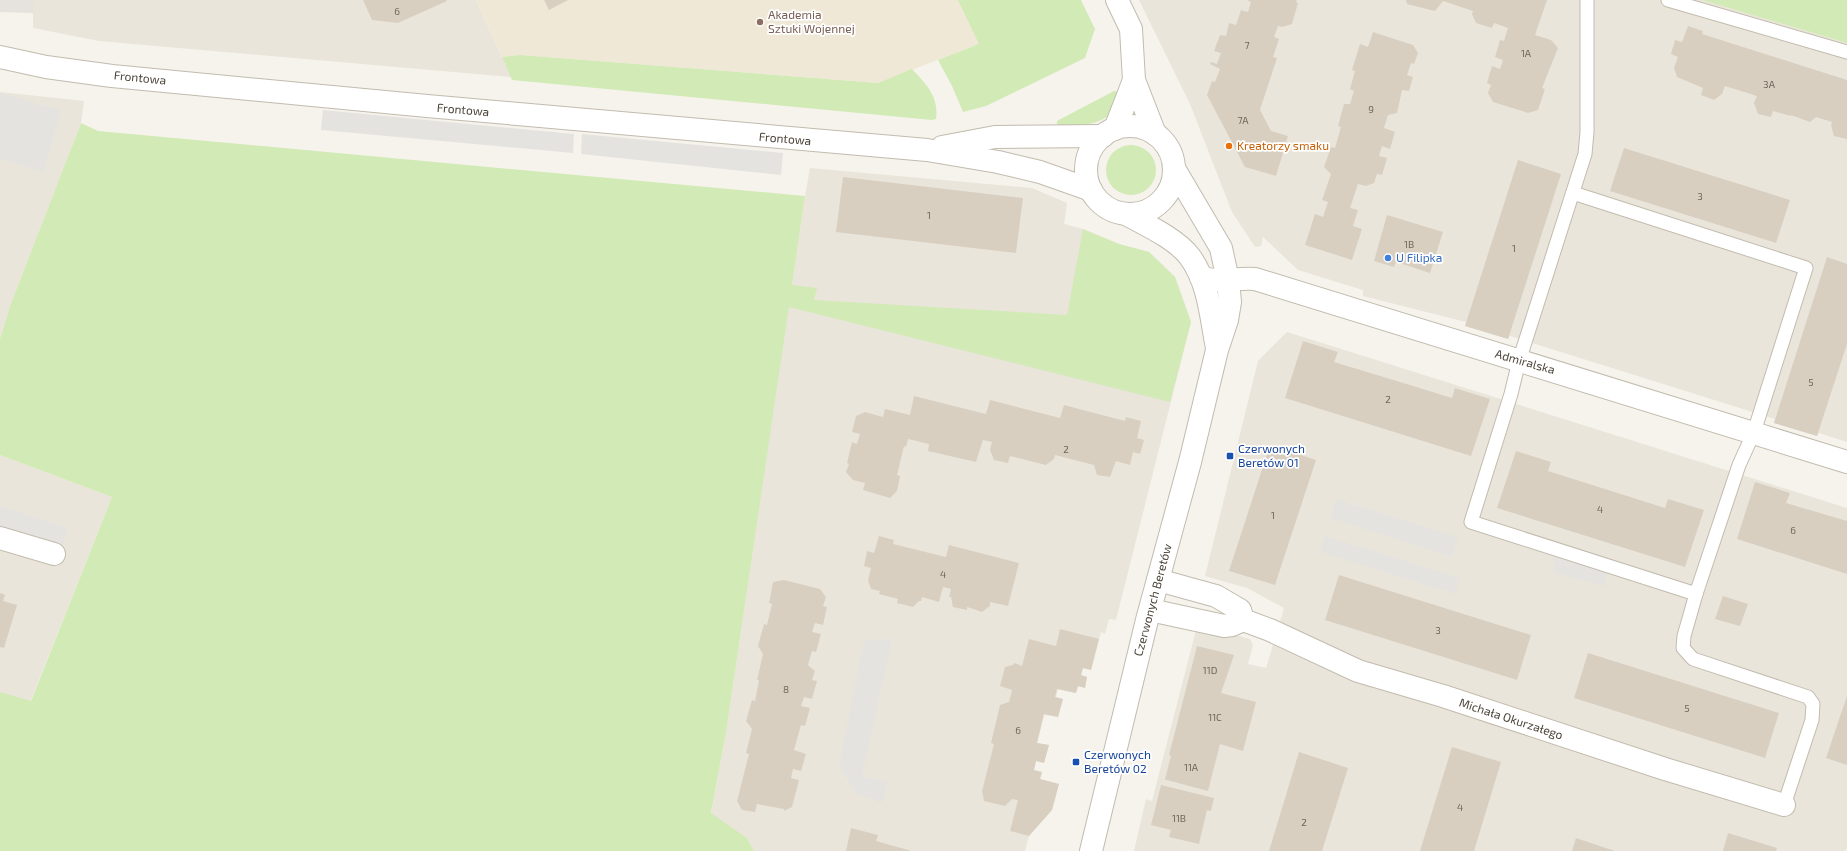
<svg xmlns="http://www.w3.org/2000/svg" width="1847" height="851" viewBox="0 0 1847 851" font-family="'Exo 2',sans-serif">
  <rect width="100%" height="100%" fill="#f6f3ec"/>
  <g fill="#eae5da">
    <path d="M 33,0 L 476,0 L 511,77 L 99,41 L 33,28 Z"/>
    <path d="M 1139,0 L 1702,0 L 1847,43 L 1847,442 L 1819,433 L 1817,436 L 1774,423 L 1775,419 L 1510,336 L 1508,339 L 1465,326 L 1466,322 L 1363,296 L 1363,290 L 1298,270 L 1263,237 L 1261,246 L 1255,247 L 1232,212 L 1190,104 Z"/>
    <path d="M 0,92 L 84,101 L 81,123 L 10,306 L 0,339 Z"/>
    <path d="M 810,168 L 1032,188 L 1067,203 L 1064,224 L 1083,229 L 1119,244 L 1149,252 L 1175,277 L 1191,322 L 1116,620 L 1109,619 L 1105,634 L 1101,632 L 1091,670 L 1083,668 L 1081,675 L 1087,677 L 1085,688 L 1078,686 L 1076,693 L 1058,689 L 1056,697 L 1063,699 L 1058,717 L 1044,715 L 1037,743 L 1049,745 L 1044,763 L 1036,761 L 1034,770 L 1042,772 L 1040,779 L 1059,784 L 1052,810 L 1029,836 L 1025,851 L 754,851 L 747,838 L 711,814 L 726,733 L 805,196 Z"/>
    <path d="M 1287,332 L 1847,508 L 1847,848 L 1845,851 L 1134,851 L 1146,799 L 1152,801 L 1196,630 L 1229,633 L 1250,639 L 1253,645 L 1248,664 L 1266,668 L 1284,608 L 1247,588 L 1205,576 L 1258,361 Z"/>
    <path d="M 0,455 L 112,497 L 0,777 Z"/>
  </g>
  <path fill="#e6e2dd" d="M 0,0 L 33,0 L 33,13 L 0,12 Z"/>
  <path fill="#efe8d6" d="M 476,0 L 1081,0 L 979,44 L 878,83 L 520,55 L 502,57 Z"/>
  <g fill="#d2eab5">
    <path d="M 958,0 L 1081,0 L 1095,29 L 1085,58 L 986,106 L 963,112 L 952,86 L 938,60 L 979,44 Z"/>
    <path d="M 1702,0 L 1847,0 L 1847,43 Z"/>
    <path d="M 520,55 L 878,83 L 912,69 C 927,85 939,97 936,119 L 932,120 L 512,80 L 502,57 Z"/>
    <path d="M 1114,91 L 1119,92 C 1117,98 1115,108 1111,113 C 1098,127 1075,125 1057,126 L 1057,121 Z"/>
    <path d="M 81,123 L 98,131 L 805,196 L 792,285 L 817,288 L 814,300 L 1067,315 L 1083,229 L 1119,244 L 1149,252 L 1175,277 L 1191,322 L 1170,402 L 789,307 L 726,733 L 711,813 L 747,838 L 754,851 L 0,851 L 0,692 L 31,701 L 112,497 L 0,455 L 0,339 L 10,306 Z"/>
    <circle cx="1131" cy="170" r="25"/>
  </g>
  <g fill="#e5e3e0">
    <path d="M 0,93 L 61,110 L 44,172 L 0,159 Z"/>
    <path d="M 323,110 L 574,134 L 573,153 L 321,130 Z"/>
    <path d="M 582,134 L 783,153 L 781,175 L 581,154 Z"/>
    <path d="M 1336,499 L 1458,537 L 1452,557 L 1330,518 Z"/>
    <path d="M 0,506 L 68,528 L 62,547 L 0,528 Z"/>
    <path d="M 1325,536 L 1460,578 L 1455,594 L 1320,552 Z"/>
    <path d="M 1554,553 L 1607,570 L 1604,586 L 1553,572 Z"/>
    <path d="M 892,639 L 862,776 L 888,782 L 882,803 L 857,794 L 839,766 L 864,640 Z"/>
  </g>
  <g fill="#d8cfc1">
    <path d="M 363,0 L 446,0 L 447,1 L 398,23 L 372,20 Z"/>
    <path d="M 544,0 L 568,0 L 549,10 Z"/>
    <path d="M 1247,0 L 1297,0 L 1296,2 L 1298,3 L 1292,24 L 1282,27 L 1278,26 L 1274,37 L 1279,39 L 1273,57 L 1277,58 L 1260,110 L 1271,131 L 1288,136 L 1276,176 L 1245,167 L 1207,95 L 1212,81 L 1215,82 L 1220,69 L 1210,64 L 1211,62 L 1217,64 L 1221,53 L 1214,51 L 1220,35 L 1226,36 L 1229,23 L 1236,25 L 1241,10 L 1248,12 L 1251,2 Z"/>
    <path d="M 1406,0 L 1547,0 L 1535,35 L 1551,40 L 1558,48 L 1542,88 L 1545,89 L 1538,110 L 1528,113 L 1493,102 L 1488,93 L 1491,85 L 1487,83 L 1492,66 L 1500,69 L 1503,60 L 1495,57 L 1500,40 L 1504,41 L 1508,28 L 1494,23 L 1492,28 L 1476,23 L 1472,14 L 1473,11 L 1443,1 L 1435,11 L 1407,4 Z"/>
    <path d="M 1688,26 L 1703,31 L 1702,34 L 1847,80 L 1847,139 L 1834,136 L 1831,125 L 1832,122 L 1816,117 L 1810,122 L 1791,115 L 1791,116 L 1773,111 L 1771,117 L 1758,114 L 1754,103 L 1757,96 L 1725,86 L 1722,94 L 1714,100 L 1701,95 L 1703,88 L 1677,77 L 1674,68 L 1678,57 L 1671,54 L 1675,40 L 1682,42 Z"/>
    <path d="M 1373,32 L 1413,45 L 1418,53 L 1414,64 L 1411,63 L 1407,75 L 1413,77 L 1409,91 L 1402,90 L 1397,113 L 1388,115 L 1384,128 L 1395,132 L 1390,149 L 1382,146 L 1379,156 L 1387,158 L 1382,175 L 1377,174 L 1374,183 L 1366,186 L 1358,184 L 1350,208 L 1358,210 L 1353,226 L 1362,229 L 1352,260 L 1305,245 L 1315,214 L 1323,217 L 1328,202 L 1322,200 L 1331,174 L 1324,167 L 1331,147 L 1335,148 L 1341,127 L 1338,126 L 1344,104 L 1350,104 L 1354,91 L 1350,89 L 1355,71 L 1352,70 L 1360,44 L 1368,47 Z"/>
    <path d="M 1624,148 L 1790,200 L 1776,243 L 1610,191 Z"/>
    <path d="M 1518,160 L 1561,174 L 1508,339 L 1465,326 Z"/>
    <path d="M 843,177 L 1023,198 L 1016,253 L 836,232 Z"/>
    <path d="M 1387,215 L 1443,232 L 1430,273 L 1396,262 L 1394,267 L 1374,261 Z"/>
    <path d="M 1827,257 L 1847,264 L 1847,344 L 1817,436 L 1774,423 Z"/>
    <path d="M 1303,341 L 1338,352 L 1334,362 L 1387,378 L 1452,398 L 1455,388 L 1490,399 L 1471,456 L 1285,398 Z"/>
    <path d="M 914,396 L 986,414 L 990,400 L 1060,418 L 1064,405 L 1125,421 L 1126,417 L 1141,421 L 1137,438 L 1144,440 L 1140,454 L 1133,452 L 1130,465 L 1116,461 L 1110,477 L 1097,475 L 1094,465 L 1055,455 L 1054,459 L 1046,465 L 1010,456 L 1008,463 L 994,460 L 990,450 L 992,442 L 983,440 L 976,462 L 928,451 L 929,444 L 908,439 L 906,447 L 904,446 L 897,475 L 900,476 L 897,491 L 890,498 L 863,490 L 865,483 L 853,480 L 846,472 L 849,464 L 847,463 L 852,442 L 857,444 L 860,434 L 852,432 L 856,416 L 865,412 L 883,417 L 885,409 L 910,415 Z"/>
    <path d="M 1270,445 L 1316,460 L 1275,585 L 1229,571 Z"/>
    <path d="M 1516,451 L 1551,462 L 1548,471 L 1665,508 L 1668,499 L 1704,510 L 1685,567 L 1497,508 Z"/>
    <path d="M 1755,482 L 1790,493 L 1786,503 L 1847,521 L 1847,574 L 1737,539 Z"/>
    <path d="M 879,536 L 894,540 L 893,544 L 946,557 L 949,545 L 1019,563 L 1008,606 L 990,602 L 990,606 L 982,612 L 967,607 L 967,610 L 953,607 L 951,597 L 949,597 L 951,589 L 943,587 L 939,602 L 922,597 L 921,601 L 919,601 L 913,607 L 897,603 L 898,599 L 879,594 L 880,591 L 871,589 L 868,580 L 871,568 L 864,566 L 867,551 L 874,553 Z"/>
    <path d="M 1339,575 L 1531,635 L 1517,680 L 1325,620 Z"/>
    <path d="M 784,580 L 820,589 L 826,597 L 823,606 L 827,607 L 823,625 L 815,623 L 812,632 L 821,634 L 816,652 L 812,651 L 808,665 L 815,671 L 812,680 L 817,681 L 812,699 L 804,697 L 801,706 L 810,708 L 805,726 L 801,725 L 794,750 L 806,754 L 801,771 L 793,769 L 791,778 L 799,780 L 792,807 L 784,811 L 784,809 L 757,804 L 755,812 L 742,810 L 737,801 L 749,754 L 746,753 L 752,729 L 746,721 L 752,700 L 755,701 L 759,680 L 757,680 L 763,654 L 758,646 L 764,624 L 767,625 L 772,604 L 769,603 L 773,582 Z"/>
    <path d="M 0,593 L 5,595 L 3,601 L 17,605 L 4,648 L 0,647 Z"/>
    <path d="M 1723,596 L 1748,604 L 1740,626 L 1715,619 Z"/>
    <path d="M 1060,629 L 1099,639 L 1091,670 L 1083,668 L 1081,675 L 1087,677 L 1085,688 L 1078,686 L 1076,693 L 1057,689 L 1055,697 L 1063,699 L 1058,717 L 1044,714 L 1037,743 L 1049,745 L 1044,763 L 1036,761 L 1034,770 L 1042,772 L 1040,779 L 1059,784 L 1052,810 L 1029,836 L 1010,831 L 1018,800 L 1012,799 L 1005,806 L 984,801 L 982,791 L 994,744 L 991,743 L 1000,705 L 1009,702 L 1012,690 L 1000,686 L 1005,667 L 1013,665 L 1014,663 L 1022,666 L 1029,639 L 1056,646 Z"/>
    <path d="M 1197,646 L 1234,655 L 1221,693 L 1256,702 L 1243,751 L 1220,744 L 1208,791 L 1163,779 L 1165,779 L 1171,756 L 1169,755 Z"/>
    <path d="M 1588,653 L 1779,713 L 1765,758 L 1574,698 Z"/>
    <path d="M 1847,696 L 1847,765 L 1826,758 Z"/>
    <path d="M 1452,747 L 1501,762 L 1474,851 L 1420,851 Z"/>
    <path d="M 1299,752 L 1348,768 L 1322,851 L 1269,851 Z"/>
    <path d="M 1161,785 L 1214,798 L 1211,811 L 1207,810 L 1199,844 L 1169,837 L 1171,830 L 1151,825 Z"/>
    <path d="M 851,828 L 878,835 L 876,841 L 912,851 L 846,851 Z"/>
    <path d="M 1728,833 L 1777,848 L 1776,851 L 1723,851 Z"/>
    <path d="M 1576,838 L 1615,851 L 1572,851 Z"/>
  </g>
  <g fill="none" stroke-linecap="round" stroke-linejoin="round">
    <defs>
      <g id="lane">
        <path d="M 1587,0 L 1587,132 L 1585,154 L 1519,361 L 1511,394 L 1471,522 L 1696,594"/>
        <path d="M 1668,0 L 1847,52"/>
        <path d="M 1573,193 L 1806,268 L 1754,432 L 1739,465 L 1696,594 L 1684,636 L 1683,648 L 1693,659 L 1808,697 L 1813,704 L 1812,720 L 1784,805"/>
      </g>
      <g id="street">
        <path d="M 1117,0 L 1131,29 L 1134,80 L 1155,134"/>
        <path d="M 0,57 L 46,67 L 112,76 L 427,106 L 927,150 L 998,162 L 1040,172 L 1091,190"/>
        <circle cx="1130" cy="170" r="44"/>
        <path d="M 1115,129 L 1134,80"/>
        <path d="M 942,147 L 995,137 L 1103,136"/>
        <path d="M 1126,214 C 1146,225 1177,239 1190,257 C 1209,283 1211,318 1217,348"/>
        <path d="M 1201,277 C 1218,284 1237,277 1255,279 L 1847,462"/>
        <path d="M 0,538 L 54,554"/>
        <path d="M 1158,580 L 1216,596 L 1240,610 L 1243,620"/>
        <path d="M 1150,610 L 1224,626 L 1232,625 L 1243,620 L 1270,630 L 1358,671 L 1443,696 L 1665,769 L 1784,805"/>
        <path d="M 1091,851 L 1147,620 L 1190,462 L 1217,350 L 1227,320 L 1230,302 L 1228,280 L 1221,248 L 1175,170"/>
      </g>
    </defs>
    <use href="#lane" stroke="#c2bbae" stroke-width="15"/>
    <use href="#street" stroke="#c2bbae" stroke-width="24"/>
    <use href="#lane" stroke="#fff" stroke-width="13"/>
    <use href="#street" stroke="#fff" stroke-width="22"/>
  </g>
  <circle fill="#8d6e63" stroke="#fff" stroke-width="1.5" cx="760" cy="22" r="4"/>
  <circle fill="#e8710a" stroke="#fff" stroke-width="1.5" cx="1229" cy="146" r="4"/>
  <circle fill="#3f7fe0" stroke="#fff" stroke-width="1.5" cx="1388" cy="258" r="4"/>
  <g fill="#1a4fb4" stroke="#fff" stroke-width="1.5">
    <rect x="1226" y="452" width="8" height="8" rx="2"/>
    <rect x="1072" y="758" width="8" height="8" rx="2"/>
  </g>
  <g text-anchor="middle" stroke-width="3.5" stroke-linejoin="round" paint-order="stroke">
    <g font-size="10" fill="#6e675b">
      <text x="397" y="15">6</text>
      <text x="1247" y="49">7</text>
      <text x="1526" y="57">1A</text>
      <text x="1769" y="88">3A</text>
      <text x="1371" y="113">9</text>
      <text x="1243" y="124">7A</text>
      <text x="1700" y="200">3</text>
      <text x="929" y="219">1</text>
      <text x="1409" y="248">1B</text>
      <text x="1514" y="252">1</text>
      <text x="1811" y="386">5</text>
      <text x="1388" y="403">2</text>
      <text x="1066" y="453">2</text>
      <text x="1600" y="513">4</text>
      <text x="1273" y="519">1</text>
      <text x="1793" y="534">6</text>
      <text x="943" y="578">4</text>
      <text x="1438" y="634">3</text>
      <text x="1210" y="674">11D</text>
      <text x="786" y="693">8</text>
      <text x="1687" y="712">5</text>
      <text x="1215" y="721">11C</text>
      <text x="1018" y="734">6</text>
      <text x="1191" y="771">11A</text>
      <text x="1460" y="811">4</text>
      <text x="1179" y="822">11B</text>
      <text x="1304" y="826">2</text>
    </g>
    <g font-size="12" fill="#785e54" stroke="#fff" text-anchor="start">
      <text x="768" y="19">Akademia<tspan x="768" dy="14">Sztuki Wojennej</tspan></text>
    </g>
    <g font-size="12" fill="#4b4439" stroke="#fff">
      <text transform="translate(140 78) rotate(6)" y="4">Frontowa</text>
      <text transform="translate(463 110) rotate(5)" y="4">Frontowa</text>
      <text transform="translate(785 139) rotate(5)" y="4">Frontowa</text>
      <text transform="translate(1525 362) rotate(16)" y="4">Admiralska</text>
      <text transform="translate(1153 600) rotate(-75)" y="4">Czerwonych Beretów</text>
      <text transform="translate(1511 719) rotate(18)" y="4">Michała Okurzałego</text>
    </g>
    <g font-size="12" fill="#c56008" stroke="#fff" text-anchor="start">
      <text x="1237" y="150">Kreatorzy smaku</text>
    </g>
    <g font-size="12" fill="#366cbe" stroke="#fff" text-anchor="start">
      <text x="1396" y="262">U Filipka</text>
    </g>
    <g font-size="12" fill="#164399" stroke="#fff" text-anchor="start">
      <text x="1238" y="453">Czerwonych<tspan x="1238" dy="14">Beretów 01</tspan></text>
      <text x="1084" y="759">Czerwonych<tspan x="1084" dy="14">Beretów 02</tspan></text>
    </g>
  </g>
</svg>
